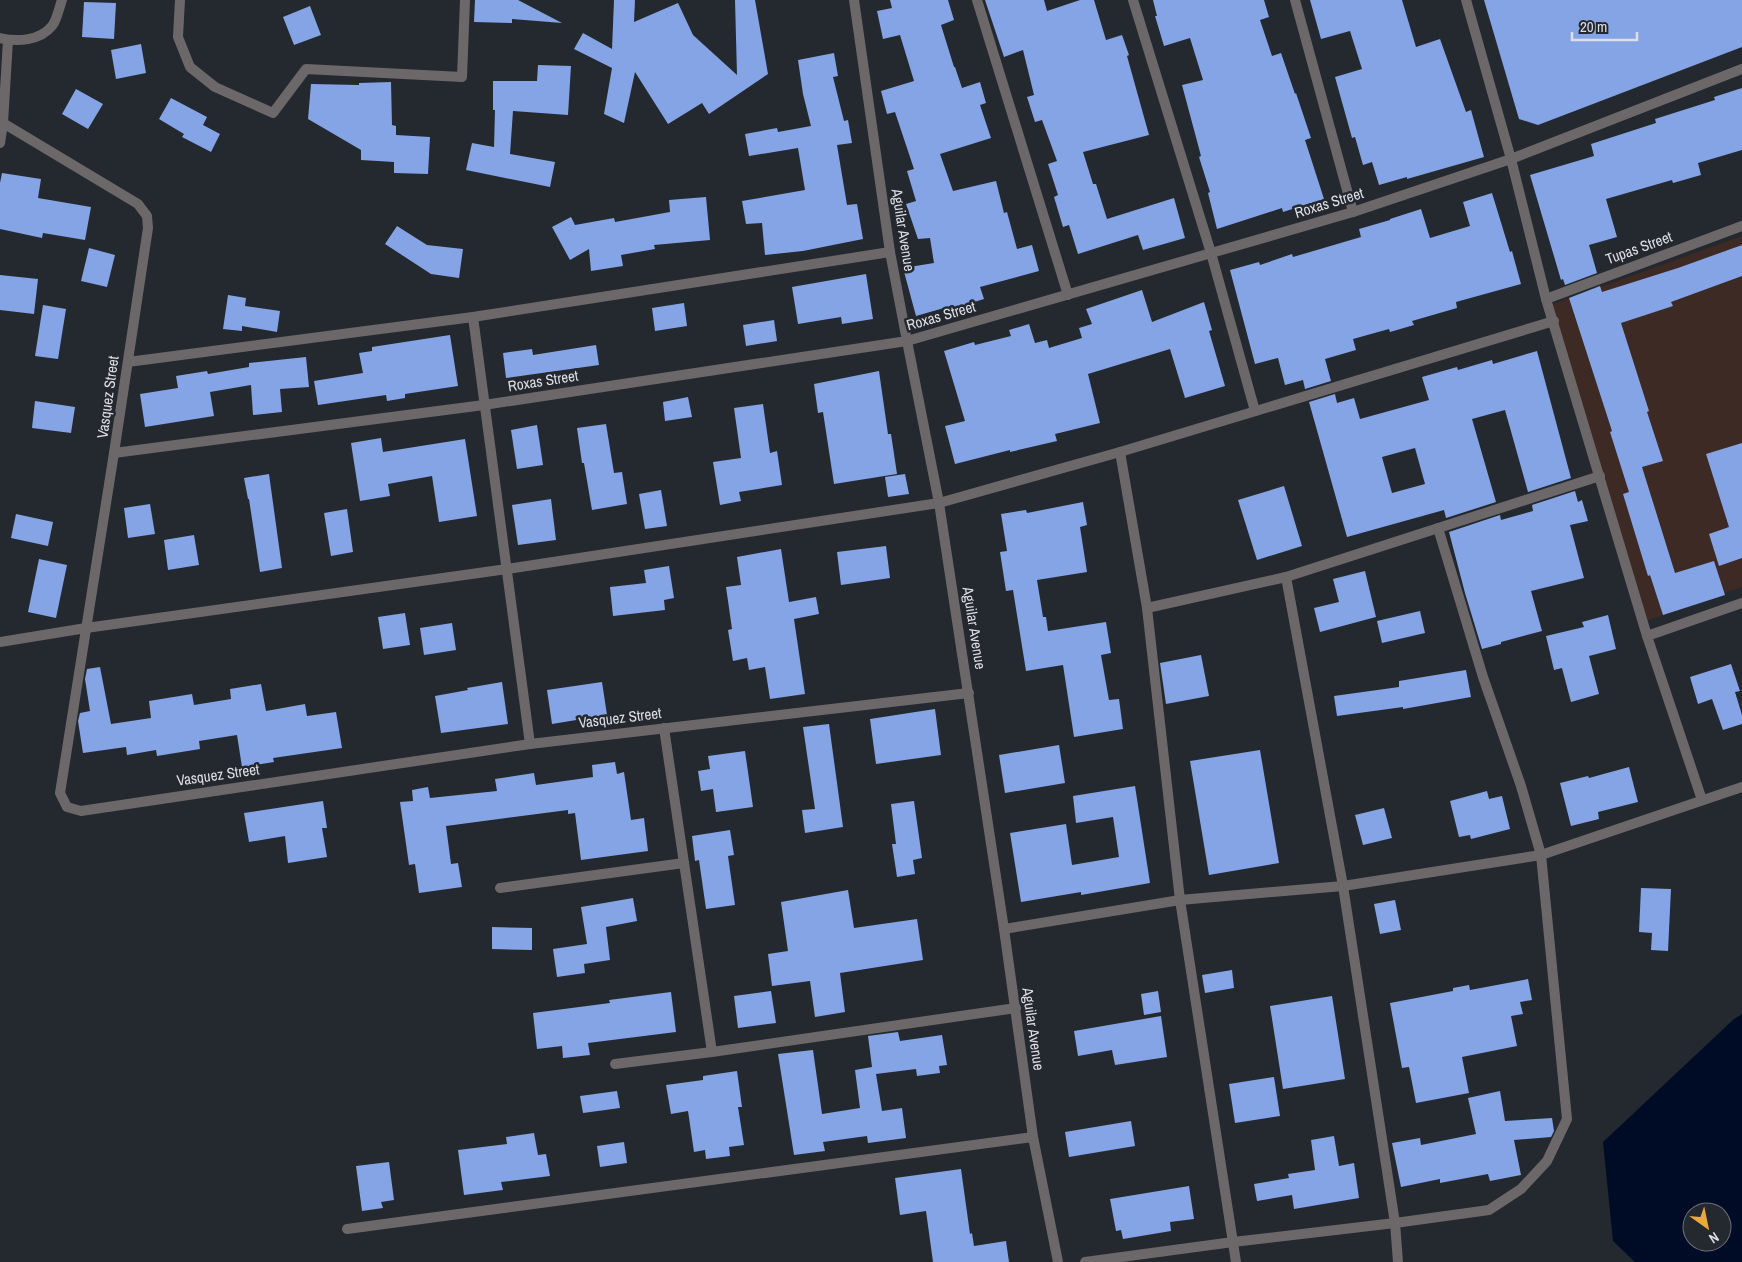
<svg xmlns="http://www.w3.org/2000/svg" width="1742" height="1262" viewBox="0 0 1742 1262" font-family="'Archivo Narrow',sans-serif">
  <rect width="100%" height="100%" fill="#24282f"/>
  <path fill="#3d2a24" d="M 1742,236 L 1742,587 L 1644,622 L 1553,304 Z"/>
  <path fill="#000c25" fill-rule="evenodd" d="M 1742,1014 L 1742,1262 L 1635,1262 L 1613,1241 L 1603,1142 L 1734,1019 ZM 1692,1212 L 1722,1212 L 1722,1242 L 1692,1242 Z"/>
  <g fill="#85a4e5" fill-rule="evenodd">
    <path d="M 475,0 L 518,0 L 562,23 L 512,19 L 512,23 L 474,22 Z"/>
    <path d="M 614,0 L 635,0 L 634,22 L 678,3 L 693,35 L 737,75 L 735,0 L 755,0 L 768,74 L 709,114 L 702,103 L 668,124 L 635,72 L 624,123 L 604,114 L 612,68 L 574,49 L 583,33 L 612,49 Z"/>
    <path d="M 890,0 L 948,0 L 954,20 L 941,25 L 954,67 L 955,67 L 962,88 L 980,82 L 986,103 L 980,105 L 991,138 L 940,154 L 953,191 L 996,181 L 1004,213 L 1007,212 L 1017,249 L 1032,245 L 1039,271 L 980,287 L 984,299 L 945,311 L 944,308 L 916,316 L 903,268 L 934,263 L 930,238 L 918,239 L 906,204 L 916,201 L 907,171 L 914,169 L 895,112 L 887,114 L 881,91 L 914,81 L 900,35 L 883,39 L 877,11 L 892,8 Z"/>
    <path d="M 985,0 L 1044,0 L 1047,11 L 1080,0 L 1094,0 L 1106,40 L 1122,35 L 1129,55 L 1127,56 L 1149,135 L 1083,152 L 1093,184 L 1096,184 L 1107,219 L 1174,198 L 1185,238 L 1143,250 L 1138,235 L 1078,254 L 1069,225 L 1063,227 L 1054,197 L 1058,195 L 1048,164 L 1057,161 L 1042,120 L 1035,122 L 1027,97 L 1034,95 L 1023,50 L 1004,57 Z"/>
    <path d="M 1153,0 L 1264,0 L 1269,17 L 1260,20 L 1272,56 L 1281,53 L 1295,94 L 1296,93 L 1311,138 L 1305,140 L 1324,199 L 1283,212 L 1282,208 L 1217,229 L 1208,193 L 1210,192 L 1199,157 L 1201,156 L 1182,85 L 1203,80 L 1190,38 L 1164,46 L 1155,16 L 1157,16 Z"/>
    <path d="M 1310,0 L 1402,0 L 1416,47 L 1440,39 L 1466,112 L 1471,110 L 1484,157 L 1407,179 L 1407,177 L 1379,185 L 1372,162 L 1363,165 L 1355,137 L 1352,138 L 1335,77 L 1362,69 L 1350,31 L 1321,39 Z"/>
    <path d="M 1484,0 L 1742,0 L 1742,47 L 1538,125 L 1519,119 Z"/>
    <path d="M 84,2 L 116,3 L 114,39 L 82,37 Z"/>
    <path d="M 310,6 L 321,35 L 294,45 L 283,17 Z"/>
    <path d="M 141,44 L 146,73 L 116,79 L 111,50 Z"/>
    <path d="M 834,53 L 838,76 L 833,77 L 844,121 L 848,120 L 852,143 L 837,145 L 847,205 L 857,204 L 863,239 L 803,251 L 765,255 L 762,223 L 746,224 L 742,201 L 805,190 L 798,148 L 749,156 L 745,134 L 777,128 L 778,132 L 811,126 L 803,94 L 798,60 Z"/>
    <path d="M 538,65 L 571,66 L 568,115 L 513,111 L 510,154 L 555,162 L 550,187 L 466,170 L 472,143 L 494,147 L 495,110 L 493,110 L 493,81 L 537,81 Z"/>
    <path d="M 391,82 L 392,125 L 396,126 L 396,135 L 430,137 L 428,174 L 394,173 L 394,162 L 361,160 L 361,150 L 308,119 L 311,84 L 359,85 L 359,83 Z"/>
    <path d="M 1742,88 L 1742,150 L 1698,163 L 1701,175 L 1673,183 L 1672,180 L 1606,199 L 1617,237 L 1589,245 L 1597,273 L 1565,285 L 1563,279 L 1561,280 L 1530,175 L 1594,156 L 1591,144 L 1656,123 L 1655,119 L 1715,100 L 1714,97 Z"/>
    <path d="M 76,89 L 103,104 L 88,129 L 62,114 Z"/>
    <path d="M 171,98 L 207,117 L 203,125 L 220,134 L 211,152 L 182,137 L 184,134 L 159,119 Z"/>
    <path d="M 2,173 L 41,179 L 38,198 L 91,207 L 85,240 L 43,233 L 42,238 L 0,229 L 0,183 Z"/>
    <path d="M 1492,193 L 1510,252 L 1512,251 L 1521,284 L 1456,302 L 1457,308 L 1412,321 L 1414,325 L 1390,332 L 1389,329 L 1353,339 L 1356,350 L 1325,359 L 1331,381 L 1305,389 L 1303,380 L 1285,385 L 1278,358 L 1255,364 L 1230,270 L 1259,262 L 1260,265 L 1292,254 L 1293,257 L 1361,237 L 1359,229 L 1390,220 L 1390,219 L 1421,209 L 1430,238 L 1470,226 L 1463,202 Z"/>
    <path d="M 706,197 L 710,240 L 654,245 L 655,249 L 621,255 L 623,266 L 591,271 L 589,249 L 570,260 L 552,227 L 571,217 L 575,225 L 614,218 L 615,222 L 670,212 L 669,200 Z"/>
    <path d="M 397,226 L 427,245 L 463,249 L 459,278 L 431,274 L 385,244 Z"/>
    <path d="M 1742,245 L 1742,276 L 1671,302 L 1673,306 L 1621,323 L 1649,411 L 1647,412 L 1663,461 L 1642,467 L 1675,573 L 1714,561 L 1725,595 L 1663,615 L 1650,575 L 1648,576 L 1623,494 L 1629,492 L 1610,432 L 1612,431 L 1569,298 L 1600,286 L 1602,292 L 1678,268 Z"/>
    <path d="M 89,248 L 115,255 L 107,287 L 81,281 Z"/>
    <path d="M 866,274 L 873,319 L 842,324 L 841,317 L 798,324 L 792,287 Z"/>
    <path d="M 0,275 L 38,279 L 34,314 L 0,310 Z"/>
    <path d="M 1142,290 L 1152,322 L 1204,302 L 1212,330 L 1209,331 L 1225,386 L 1185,398 L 1170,349 L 1088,374 L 1100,423 L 1055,434 L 1057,441 L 1010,452 L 1010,450 L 955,464 L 945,426 L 965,421 L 944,351 L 974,342 L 975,345 L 1011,336 L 1009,330 L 1029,324 L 1035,343 L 1047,340 L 1049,348 L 1082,338 L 1079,328 L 1092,324 L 1086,309 Z"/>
    <path d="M 228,295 L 246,298 L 245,306 L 280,311 L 277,332 L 242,326 L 242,331 L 223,329 Z"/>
    <path d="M 684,303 L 687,326 L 655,331 L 652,308 Z"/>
    <path d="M 43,305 L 66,309 L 58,359 L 35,356 Z"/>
    <path d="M 774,320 L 777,341 L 746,346 L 743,325 Z"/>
    <path d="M 450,335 L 458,386 L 405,394 L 405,398 L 387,401 L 386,395 L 318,405 L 314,381 L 363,373 L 359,353 L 372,351 L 372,347 Z"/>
    <path d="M 596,345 L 599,365 L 506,378 L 503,353 L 532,349 L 533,355 Z"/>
    <path d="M 1537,351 L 1571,478 L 1528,492 L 1505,410 L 1472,419 L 1496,502 L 1446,518 L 1444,510 L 1347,537 L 1309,402 L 1335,394 L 1337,403 L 1354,398 L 1360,419 L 1429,400 L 1422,377 L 1457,367 L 1458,370 L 1492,360 L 1493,364 ZM 1415,448 L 1425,484 L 1392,493 L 1382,457 Z"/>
    <path d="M 306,357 L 309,387 L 280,389 L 282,412 L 253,415 L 251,385 L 210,392 L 214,416 L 145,427 L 140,394 L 178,388 L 176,376 L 207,371 L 208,374 L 249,367 L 249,363 Z"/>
    <path d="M 879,371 L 888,434 L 891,434 L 897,474 L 834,484 L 823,412 L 818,413 L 814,384 Z"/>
    <path d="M 688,397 L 692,417 L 665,421 L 663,402 Z"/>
    <path d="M 35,401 L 75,407 L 71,433 L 32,428 Z"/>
    <path d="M 763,404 L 770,453 L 777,451 L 782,485 L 739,492 L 741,501 L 720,505 L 713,462 L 741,458 L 734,408 Z"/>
    <path d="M 606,424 L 614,473 L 622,472 L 627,504 L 592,510 L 584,463 L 582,463 L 577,428 Z"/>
    <path d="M 537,425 L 543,465 L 517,469 L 511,430 Z"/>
    <path d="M 381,438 L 383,452 L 465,439 L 477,516 L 439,522 L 432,476 L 388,484 L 390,496 L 360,501 L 351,443 Z"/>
    <path d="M 1742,443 L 1742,558 L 1719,566 L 1709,534 L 1729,527 L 1706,454 Z"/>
    <path d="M 269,474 L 282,568 L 260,572 L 249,499 L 248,499 L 244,478 Z"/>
    <path d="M 905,474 L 909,494 L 888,497 L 885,477 Z"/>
    <path d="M 1284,486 L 1302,546 L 1257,560 L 1238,500 Z"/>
    <path d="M 661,490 L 667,526 L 645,529 L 639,494 Z"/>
    <path d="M 1575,491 L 1578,502 L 1582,500 L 1588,521 L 1570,525 L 1584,578 L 1531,591 L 1542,631 L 1501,642 L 1501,644 L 1482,649 L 1465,593 L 1449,532 L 1500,515 L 1501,520 L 1533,511 L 1532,505 Z"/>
    <path d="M 551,499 L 556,540 L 518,545 L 512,505 Z"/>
    <path d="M 1083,502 L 1087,525 L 1080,527 L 1087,572 L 1037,580 L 1043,617 L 1046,617 L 1048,631 L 1106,622 L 1111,653 L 1101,655 L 1109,700 L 1119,699 L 1123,729 L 1074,737 L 1063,665 L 1026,671 L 1013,590 L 1006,591 L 1000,552 L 1007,551 L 1001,514 L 1026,510 L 1027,513 Z"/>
    <path d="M 150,504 L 155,534 L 128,538 L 124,508 Z"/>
    <path d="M 347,509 L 353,552 L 331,556 L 324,513 Z"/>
    <path d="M 16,514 L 53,522 L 48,546 L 11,538 Z"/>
    <path d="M 194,535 L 199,565 L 168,570 L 164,540 Z"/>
    <path d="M 886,546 L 890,578 L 841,585 L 837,552 Z"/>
    <path d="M 781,549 L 789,602 L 816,597 L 819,614 L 794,619 L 805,694 L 770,699 L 765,667 L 749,670 L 747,658 L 733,661 L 728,630 L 732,629 L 726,587 L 741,585 L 737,557 Z"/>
    <path d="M 39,559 L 67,565 L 56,618 L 28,612 Z"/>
    <path d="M 669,566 L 674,598 L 664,600 L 665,610 L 613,616 L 610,587 L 646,583 L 644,570 Z"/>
    <path d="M 1365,571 L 1376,617 L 1320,632 L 1314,608 L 1339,602 L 1333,579 Z"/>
    <path d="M 1420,611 L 1425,633 L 1382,643 L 1377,621 Z"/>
    <path d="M 405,613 L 410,645 L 383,649 L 378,617 Z"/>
    <path d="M 1608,615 L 1616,649 L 1589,656 L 1599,694 L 1571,702 L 1562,668 L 1554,670 L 1546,636 L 1584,627 L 1582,622 Z"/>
    <path d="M 452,623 L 456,650 L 424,655 L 420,628 Z"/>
    <path d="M 1201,655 L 1209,696 L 1166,704 L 1160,663 Z"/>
    <path d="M 1731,664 L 1740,691 L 1735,692 L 1742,715 L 1742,724 L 1723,730 L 1712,699 L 1698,704 L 1690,677 Z"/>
    <path d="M 100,667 L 111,724 L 151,718 L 149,701 L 192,694 L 194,705 L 231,699 L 230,689 L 261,684 L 266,711 L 305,704 L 307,716 L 336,712 L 342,748 L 273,758 L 274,762 L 242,767 L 237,735 L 199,741 L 200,749 L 157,756 L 156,750 L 127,755 L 126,747 L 83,753 L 78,721 L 80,713 L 90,711 L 85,679 L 87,669 Z"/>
    <path d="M 1466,670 L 1471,697 L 1403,709 L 1403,707 L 1337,716 L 1334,696 L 1399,687 L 1399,681 Z"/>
    <path d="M 502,682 L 508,724 L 441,733 L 435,696 L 468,690 L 467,688 Z"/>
    <path d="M 602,682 L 607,715 L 552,724 L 547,690 Z"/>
    <path d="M 935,709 L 941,755 L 876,764 L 870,719 Z"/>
    <path d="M 829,724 L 843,827 L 805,833 L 802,810 L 815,809 L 803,727 Z"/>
    <path d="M 1059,745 L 1065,783 L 1005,793 L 999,755 Z"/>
    <path d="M 1260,750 L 1279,863 L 1209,875 L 1190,761 Z"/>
    <path d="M 745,751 L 753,807 L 716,812 L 713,789 L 701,791 L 698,771 L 710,769 L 708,756 Z"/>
    <path d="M 615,762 L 617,774 L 624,772 L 631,820 L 644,818 L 648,851 L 581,860 L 575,813 L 568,814 L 568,810 L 446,826 L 451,864 L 458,863 L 462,887 L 419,893 L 415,864 L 409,865 L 400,802 L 413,801 L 412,790 L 428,787 L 430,798 L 497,791 L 495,779 L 534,773 L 536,785 L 593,777 L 592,765 Z"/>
    <path d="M 1629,767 L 1638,802 L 1598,812 L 1599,819 L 1571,826 L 1560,783 L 1588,776 L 1589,778 Z"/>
    <path d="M 1135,786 L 1150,883 L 1081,895 L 1081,892 L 1021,902 L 1010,833 L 1066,824 L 1072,865 L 1119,857 L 1113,817 L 1076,823 L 1073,796 Z"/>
    <path d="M 1487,791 L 1489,799 L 1502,796 L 1510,829 L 1471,839 L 1470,835 L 1459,837 L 1450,801 Z"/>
    <path d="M 323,801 L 327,828 L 322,828 L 327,857 L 288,863 L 285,836 L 249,842 L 244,813 Z"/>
    <path d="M 914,801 L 922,858 L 913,860 L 915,874 L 897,877 L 892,844 L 896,844 L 891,804 Z"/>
    <path d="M 1384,808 L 1392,838 L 1363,845 L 1355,815 Z"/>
    <path d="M 730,830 L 734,855 L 728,856 L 735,905 L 706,909 L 699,860 L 695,861 L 692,836 Z"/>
    <path d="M 1641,888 L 1671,889 L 1668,951 L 1651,950 L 1652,933 L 1639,932 Z"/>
    <path d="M 848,890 L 854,928 L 917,919 L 923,960 L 840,973 L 845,1012 L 815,1017 L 810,981 L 772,986 L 768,954 L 788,951 L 781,902 Z"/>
    <path d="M 633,898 L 637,921 L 606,927 L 610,960 L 584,964 L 585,973 L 557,977 L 553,949 L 587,944 L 581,907 Z"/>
    <path d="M 1395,900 L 1401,930 L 1380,934 L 1374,904 Z"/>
    <path d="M 492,927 L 532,928 L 532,950 L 492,949 Z"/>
    <path d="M 1232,970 L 1234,988 L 1205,993 L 1202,975 Z"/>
    <path d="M 1528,979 L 1532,1000 L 1520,1002 L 1523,1014 L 1511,1016 L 1517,1046 L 1462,1057 L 1469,1093 L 1416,1103 L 1409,1067 L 1402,1068 L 1390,1003 L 1453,991 L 1453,988 L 1469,985 L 1470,990 Z"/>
    <path d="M 771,991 L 776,1023 L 738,1028 L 734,996 Z"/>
    <path d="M 1158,991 L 1161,1012 L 1144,1015 L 1141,994 Z"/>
    <path d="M 671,992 L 676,1032 L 588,1043 L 590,1055 L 563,1058 L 562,1046 L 537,1049 L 533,1013 L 610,1003 L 609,1000 Z"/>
    <path d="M 1332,996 L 1345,1079 L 1283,1089 L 1270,1006 Z"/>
    <path d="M 1161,1016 L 1167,1057 L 1115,1065 L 1112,1050 L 1078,1056 L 1074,1031 Z"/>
    <path d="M 898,1032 L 900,1041 L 942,1035 L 947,1065 L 939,1066 L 940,1073 L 917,1076 L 916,1069 L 876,1074 L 882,1111 L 902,1108 L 906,1138 L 868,1143 L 867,1136 L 823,1142 L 825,1151 L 794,1155 L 778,1054 L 813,1050 L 822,1114 L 860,1108 L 855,1070 L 872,1067 L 868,1036 Z"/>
    <path d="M 737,1071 L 742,1107 L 738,1107 L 744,1145 L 729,1147 L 730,1156 L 706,1159 L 705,1150 L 694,1152 L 688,1111 L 671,1114 L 666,1085 L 703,1080 L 703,1076 Z"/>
    <path d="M 1274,1077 L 1280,1116 L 1235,1123 L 1229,1084 Z"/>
    <path d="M 617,1091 L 620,1108 L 583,1113 L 580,1096 Z"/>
    <path d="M 1500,1091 L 1505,1121 L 1552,1118 L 1554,1131 L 1551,1137 L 1514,1140 L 1521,1175 L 1490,1181 L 1488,1174 L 1440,1183 L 1440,1179 L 1401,1187 L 1392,1143 L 1420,1138 L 1421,1145 L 1476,1134 L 1468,1098 Z"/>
    <path d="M 1131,1121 L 1135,1146 L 1069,1157 L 1065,1132 Z"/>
    <path d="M 534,1133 L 538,1155 L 546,1154 L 550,1176 L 501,1182 L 503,1190 L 464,1195 L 458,1150 L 507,1144 L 506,1137 Z"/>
    <path d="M 1334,1136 L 1339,1166 L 1354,1163 L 1359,1198 L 1294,1209 L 1292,1195 L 1257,1201 L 1254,1184 L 1289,1178 L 1288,1174 L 1315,1170 L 1311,1140 Z"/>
    <path d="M 624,1142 L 627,1163 L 600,1167 L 597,1146 Z"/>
    <path d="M 389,1162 L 394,1200 L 381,1202 L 383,1208 L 362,1211 L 356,1166 Z"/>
    <path d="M 961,1169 L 970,1234 L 972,1233 L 974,1246 L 1006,1241 L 1009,1262 L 933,1262 L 926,1211 L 900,1215 L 895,1178 Z"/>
    <path d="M 1189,1186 L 1194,1219 L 1170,1222 L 1171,1231 L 1123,1239 L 1121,1230 L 1116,1231 L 1110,1199 Z"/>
  </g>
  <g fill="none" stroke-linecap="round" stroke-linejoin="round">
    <g stroke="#6c6869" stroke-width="10">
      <path d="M 180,0 L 178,37 L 190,67 L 215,87 L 273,113 L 306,69 L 462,77 L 465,0"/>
      <path d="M 977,0 L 1068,295"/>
      <path d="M 1133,0 L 1211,253 L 1255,411"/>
      <path d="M 1295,0 L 1353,212"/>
      <path d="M 1466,0 L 1511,159 L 1546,299 L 1647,636 L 1702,800"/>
      <path d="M 0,38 C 17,42 40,41 52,26 C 57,20 59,8 62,0"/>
      <path d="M 3,123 L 138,204 L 147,216 L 148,228 L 114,453 L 60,793 L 67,807 L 81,811 L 530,744 L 969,693"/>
      <path d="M 0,143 L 3,123 L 8,40"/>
      <path d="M 1546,299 L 1742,226"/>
      <path d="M 473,317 L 530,744"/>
      <path d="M 128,362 L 473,317 L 890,252"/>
      <path d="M 1120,452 L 1147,608 L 1180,900 L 1236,1262"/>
      <path d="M 114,453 L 484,405 L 907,341 L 890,252 L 854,0"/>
      <path d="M 1286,577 L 1343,886 L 1395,1223 L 1398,1262"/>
      <path d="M 1147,608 L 1286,577 L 1600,476"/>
      <path d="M 1647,636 L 1742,603"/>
      <path d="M 0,642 L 86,628 L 507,569 L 939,503 L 1120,452 L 1554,321"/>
      <path d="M 664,728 L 712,1052"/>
      <path d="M 500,888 L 684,863"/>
      <path d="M 1004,929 L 1180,900 L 1343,886 L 1541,855 L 1742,787"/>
      <path d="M 615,1064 L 712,1052 L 1016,1008"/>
      <path d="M 347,1229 L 1033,1137"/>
      <path d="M 1085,1262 L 1233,1242 L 1395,1223 L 1489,1210 L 1521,1189 L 1547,1161 L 1567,1119 L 1541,855 L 1521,786 L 1483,677 L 1438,528"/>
    </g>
    <path stroke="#6c6869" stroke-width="10" d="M 1058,1262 L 1033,1137 L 1004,929 L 939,503 L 907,341 L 1353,212 L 1511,159 L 1742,69"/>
  </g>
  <g text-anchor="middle" stroke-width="5" stroke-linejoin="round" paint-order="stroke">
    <g font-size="15" fill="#dddfe4" stroke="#24282f">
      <text transform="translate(1329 203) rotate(-17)" y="5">Roxas Street</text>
      <text transform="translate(903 230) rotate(81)" y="5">Aguilar Avenue</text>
      <text transform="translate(1639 248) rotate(-20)" y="5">Tupas Street</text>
      <text transform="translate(941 316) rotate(-16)" y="5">Roxas Street</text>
      <text transform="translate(543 381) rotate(-9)" y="5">Roxas Street</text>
      <text transform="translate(108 397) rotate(-82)" y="5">Vasquez Street</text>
      <text transform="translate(974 628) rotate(81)" y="5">Aguilar Avenue</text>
      <text transform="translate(620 718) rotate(-7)" y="5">Vasquez Street</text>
      <text transform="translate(218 775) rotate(-8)" y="5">Vasquez Street</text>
      <text transform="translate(1033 1029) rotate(82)" y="5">Aguilar Avenue</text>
    </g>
  </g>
  <g transform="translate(1707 1227) rotate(147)"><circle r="24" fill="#24282f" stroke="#6e7177"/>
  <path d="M0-4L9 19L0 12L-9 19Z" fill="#eca93b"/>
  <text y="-8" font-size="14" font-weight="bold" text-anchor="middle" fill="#dddfe4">N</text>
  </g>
  <path d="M1572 32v8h65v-8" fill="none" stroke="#dddfe4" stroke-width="2.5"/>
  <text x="1580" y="32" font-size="15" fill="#dddfe4" stroke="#24282f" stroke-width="4" paint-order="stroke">20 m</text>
</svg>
